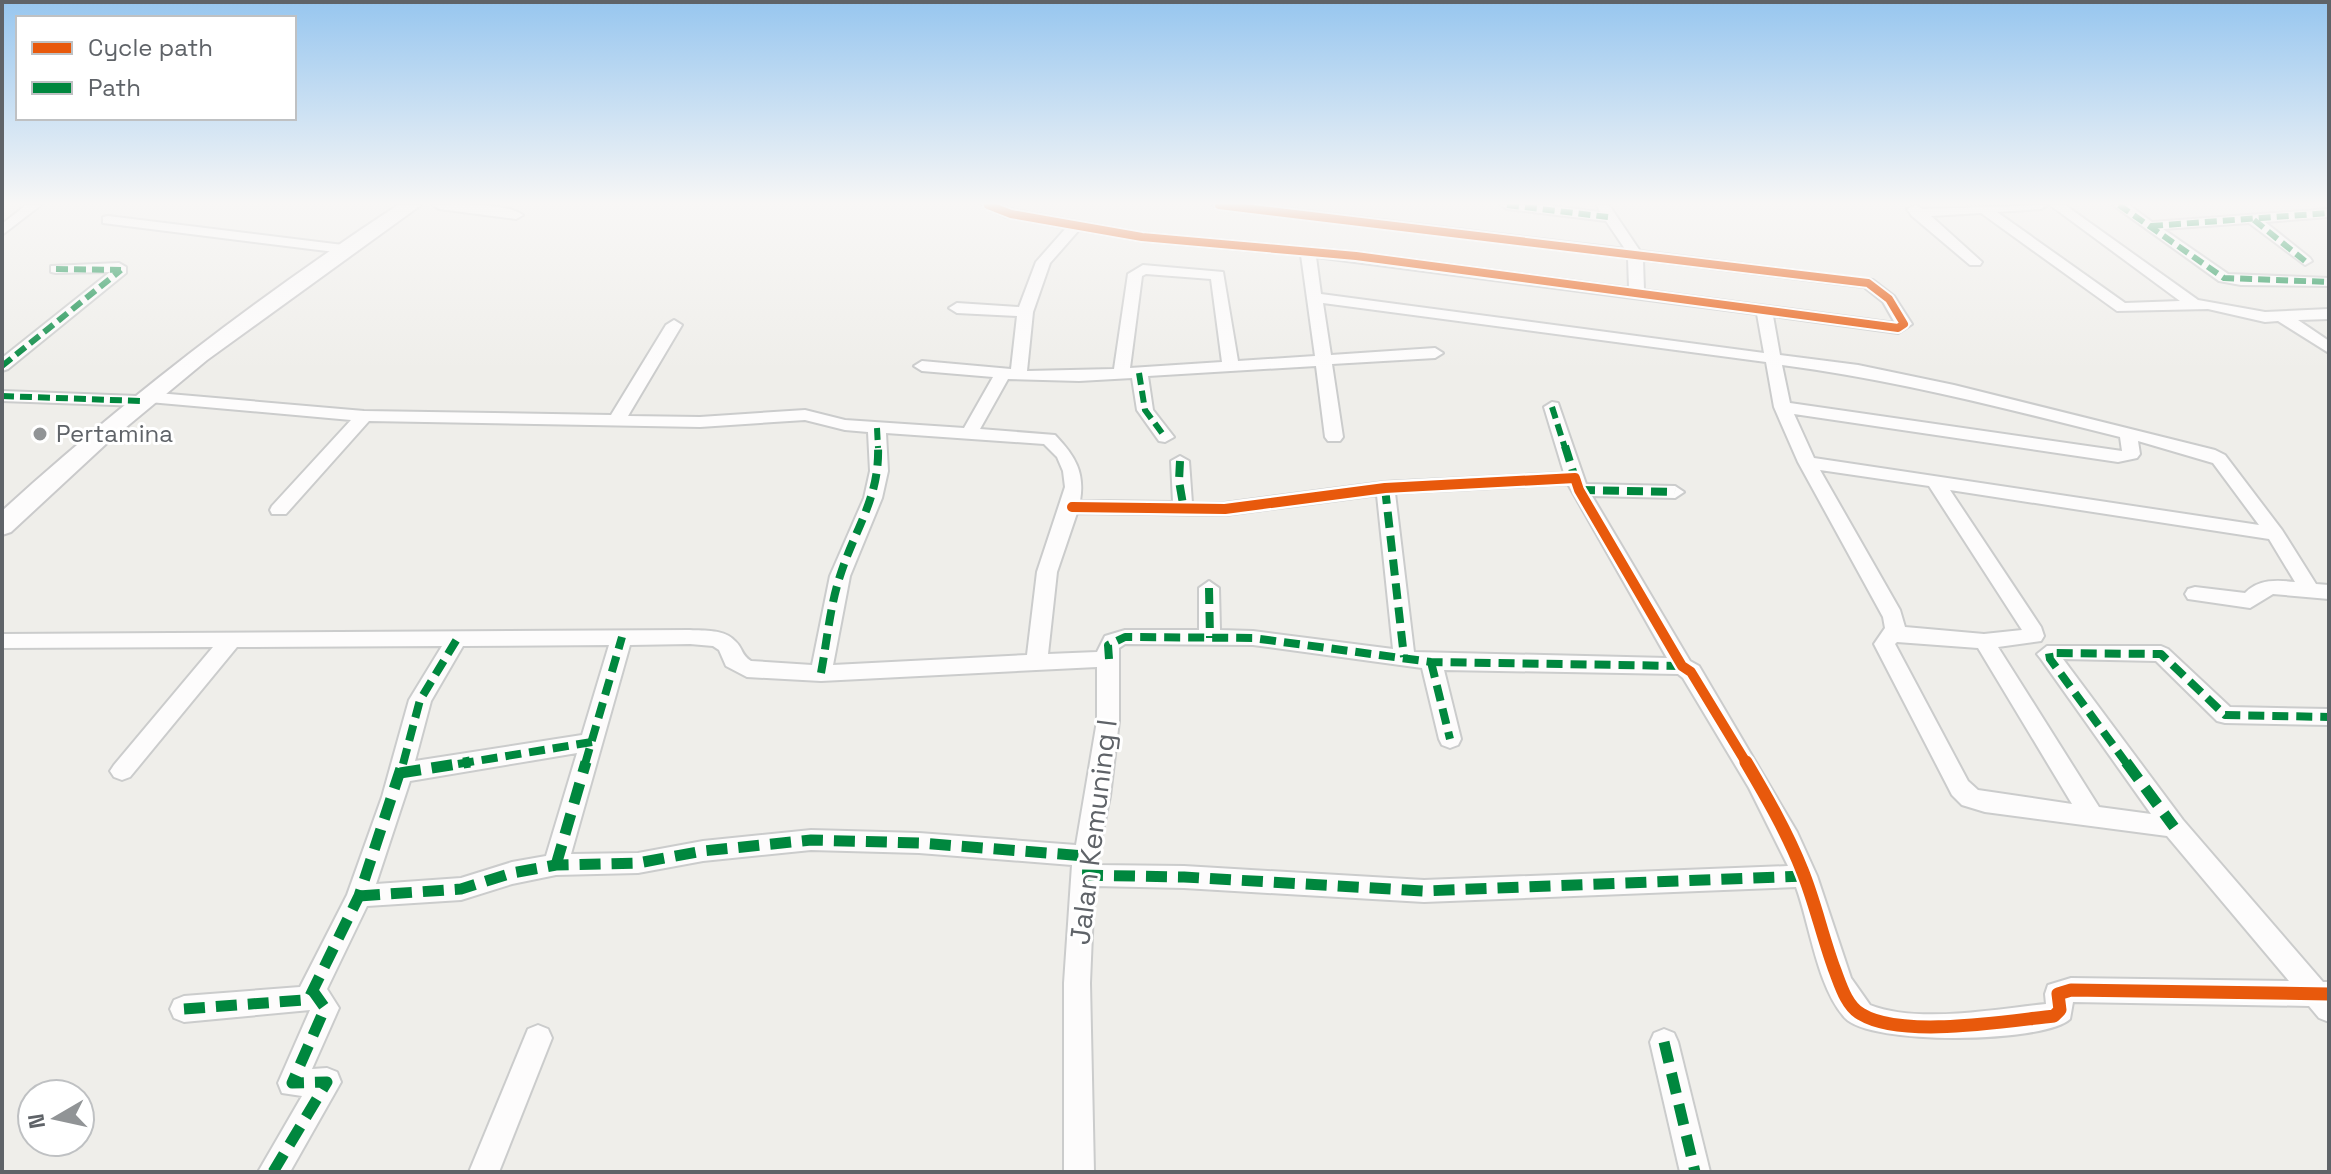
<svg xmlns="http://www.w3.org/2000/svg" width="2331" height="1174" viewBox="0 0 2331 1174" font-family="'Space Grotesk',sans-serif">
  <rect width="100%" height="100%" fill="#efeeea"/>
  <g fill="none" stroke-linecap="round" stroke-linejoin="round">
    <defs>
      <g id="street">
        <path d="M 26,205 L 41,205 L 2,235 L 2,224 Z"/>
        <path d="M 433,205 C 455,205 505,202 523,215 L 516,219 L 439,209 Z"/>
        <path d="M 982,205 L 1001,205 L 1014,210 L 1142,233 L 1356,252 L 1629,288 L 1628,258 L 1219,209 L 1213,205 L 1257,205 L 1625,249 L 1606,221 L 1507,209 L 1501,205 L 1545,205 L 1600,212 L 1597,205 L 1609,205 L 1640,251 L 1873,280 L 1894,296 L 1912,324 L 1898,333 L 1773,316 L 1780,355 L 1858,365 L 1954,385 L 2215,450 L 2225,455 L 2282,530 L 2316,584 L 2329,585 L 2329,599 L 2273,594 L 2250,608 L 2188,599 L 2185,594 L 2188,589 L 2195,587 L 2245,593 C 2259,579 2276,580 2295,582 L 2269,539 L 1950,490 L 2041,627 L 2044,636 L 2041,641 L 1998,647 L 2099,807 L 2151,814 L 2041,659 L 2037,654 L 2047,646 L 2161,646 L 2168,649 L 2230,707 L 2329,709 L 2329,725 L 2225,723 L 2217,721 L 2156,661 L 2063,659 L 2183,820 L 2323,982 L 2329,982 L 2329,1022 L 2319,1018 L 2309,1006 L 2073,1002 L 2070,1019 C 2045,1043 1871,1046 1845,1018 C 1817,987 1810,925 1796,887 L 1424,902 L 1184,888 L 1094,886 L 1090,983 L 1094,1172 L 1064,1172 L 1064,983 L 1072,865 L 919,853 L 811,850 L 703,861 L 638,873 L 556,875 L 512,884 L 461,900 L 367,906 L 327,989 L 339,1008 L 312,1069 L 327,1068 L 337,1072 L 341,1082 L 290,1172 L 258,1172 L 302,1096 L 282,1093 L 278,1083 L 310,1010 L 184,1022 L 174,1018 L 170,1009 L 174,1000 L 184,996 L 300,987 L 347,895 L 382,797 L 409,700 L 442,646 L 237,647 L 130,777 L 122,780 L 114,777 L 110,771 L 114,765 L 213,647 L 2,648 L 2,634 L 690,630 C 705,631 724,629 735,641 C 743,648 741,655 751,661 L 812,665 L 830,576 L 864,498 L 870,471 L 868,432 L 845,430 L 805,420 L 700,427 L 369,421 L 286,514 L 272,514 L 270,510 L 272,506 L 351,420 L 149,402 L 141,406 L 2,401 L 2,391 L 138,396 L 146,392 L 364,411 L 611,415 L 666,325 L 674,320 L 682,325 L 628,416 L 700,417 L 805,410 L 845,420 L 964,428 L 993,377 L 922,371 L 914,366 L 922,361 L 1011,369 L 1017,316 L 957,313 L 949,308 L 957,303 L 1019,307 L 1036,262 L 1066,228 L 1006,217 ZM 1079,230 L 1142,241 L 1301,255 L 1315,356 L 1238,361 L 1223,272 L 1143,265 L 1128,274 L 1114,369 L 1027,371 L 1033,312 L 1050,263 ZM 1316,257 L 1757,314 L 1764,353 L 1321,294 ZM 1643,260 L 1864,287 L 1883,302 L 1895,323 L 1644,290 ZM 1146,274 L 1211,279 L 1222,362 L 1130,368 L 1142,276 ZM 1323,303 L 1766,362 L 1774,407 L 1798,462 L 1883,617 L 1885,628 L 1874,644 L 1952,795 L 1962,805 L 1985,812 L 2167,836 L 2289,981 L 2071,978 L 2048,985 L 2045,994 L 2046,1004 C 1994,1009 1919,1024 1870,1005 L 1851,978 L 1817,876 L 1797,832 L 1699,666 L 1690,661 L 1592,496 L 1675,498 L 1684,492 L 1675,486 L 1586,484 L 1558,403 L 1552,402 L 1544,407 L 1564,473 L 1385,482 L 1225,503 L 1192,503 L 1189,461 L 1180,456 L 1171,461 L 1173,502 L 1080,501 C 1085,472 1075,456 1055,435 L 980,429 L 1008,379 L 1079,381 L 1132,378 L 1137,410 L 1159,441 L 1165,442 L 1174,437 L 1153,410 L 1148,376 L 1316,366 L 1325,437 L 1328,441 L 1340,441 L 1343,437 L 1332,364 L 1435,358 L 1443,353 L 1435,348 L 1331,355 ZM 1782,365 C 1897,380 2008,409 2120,437 L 2122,451 L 1790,403 ZM 1794,414 L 2118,462 L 2137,458 L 2140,454 L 2138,441 L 2213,463 L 2259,525 L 1814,458 ZM 886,433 L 1044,444 L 1057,457 L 1063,471 L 1065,487 L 1037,572 L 1027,655 L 833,665 L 850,576 L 882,498 L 888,471 ZM 1820,470 L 1929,486 L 2022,630 L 1984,634 L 1905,627 L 1900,610 ZM 1568,484 L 1667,658 L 1414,652 L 1395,493 ZM 1377,495 L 1393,649 L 1253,631 L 1220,630 L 1219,588 L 1209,581 L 1199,588 L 1199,630 L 1125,630 L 1105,636 L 1097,652 L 1048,654 L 1057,572 L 1077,513 L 1225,515 ZM 1897,642 L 1978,648 L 2072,804 L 1978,790 L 1968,781 L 1895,644 ZM 690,644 L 713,646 L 719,650 L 726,666 L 747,677 L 821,681 L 1097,667 L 1097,721 L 1076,845 L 919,833 L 811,830 L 703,841 L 638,853 L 571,854 L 630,645 ZM 1125,644 L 1253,645 L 1422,668 L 1439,739 L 1442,745 L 1450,748 L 1458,745 L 1461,739 L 1444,670 L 1678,674 L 1683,678 L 1749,788 L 1788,866 L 1424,880 L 1184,866 L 1096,865 L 1110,796 L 1119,721 L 1119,648 ZM 609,645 L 582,735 L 415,761 L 431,701 L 463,646 ZM 577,753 L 546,856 L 512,862 L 461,878 L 376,884 L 410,781 Z"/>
        <path d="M 1916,205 L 1922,209 L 2047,205 L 2041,209 L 1997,212 L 2125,303 L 2180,301 L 2050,205 L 2065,205 L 2198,300 L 2265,312 L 2329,309 L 2329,319 L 2298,320 L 2329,341 L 2329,353 L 2278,321 L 2265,322 L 2208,309 L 2117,311 L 1981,213 L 1931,216 L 1982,262 L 1980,265 L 1970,265 L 1912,216 L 1907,209 Z"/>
        <path d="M 2113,205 L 2129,205 L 2152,222 L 2329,209 L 2329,217 L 2265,222 L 2310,258 L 2312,261 L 2305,265 L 2249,223 L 2163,229 L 2228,274 L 2329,278 L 2329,286 L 2241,285 L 2219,281 Z"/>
        <path d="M 108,216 L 343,245 L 350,249 L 343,253 L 103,223 L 103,217 Z"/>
        <path d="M 119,263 L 126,267 L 126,273 L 8,369 L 2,371 L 2,358 L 110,272 L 56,273 L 51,272 L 51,266 Z"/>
        <path d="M 538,1025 L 548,1029 L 552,1038 L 499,1172 L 469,1172 L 528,1029 Z"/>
        <path d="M 1664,1029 L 1674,1033 L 1678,1042 L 1710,1172 L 1680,1172 L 1650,1042 L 1654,1033 Z"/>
      </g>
      <path id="secondary" d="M 398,205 L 421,205 L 207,360 L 107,443 L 11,532 L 2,535 L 2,511 C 126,398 258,297 398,205 Z"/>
    </defs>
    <use href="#street" stroke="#cbcccc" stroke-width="4"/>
    <use href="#secondary" stroke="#cacacb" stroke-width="4"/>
    <use href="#street" fill="#fdfcfc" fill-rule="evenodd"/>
    <use href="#secondary" fill="#fdfcfc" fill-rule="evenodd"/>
    <g stroke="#00873e" stroke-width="6" stroke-dasharray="12 6" stroke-linecap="butt">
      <path d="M 1507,205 L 1608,217"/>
      <path d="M 2119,205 L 2224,278 L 2329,282"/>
      <path d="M 2254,220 L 2305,261"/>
      <path d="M 2151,226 L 2329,213"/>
      <path d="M 56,269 L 121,270"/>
      <path d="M 2,366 L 121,270"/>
      <path d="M 1139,373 L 1145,410 L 1165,437"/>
      <path d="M 2,396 L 141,401"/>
      <path d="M 1552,407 L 1565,448"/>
      <path d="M 877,428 L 878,448"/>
    </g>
    <g stroke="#00873e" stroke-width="8" stroke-dasharray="16 8" stroke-linecap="butt">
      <path d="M 1565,446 L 1575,478"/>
      <path d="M 1180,461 L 1179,481 L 1184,510"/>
      <path d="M 1385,488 L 1404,657"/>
      <path d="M 1579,490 L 1675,492"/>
      <path d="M 1209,588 L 1210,638"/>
      <path d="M 1109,659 L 1108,645 L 1125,637 L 1253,638 L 1431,662 L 1682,666"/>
      <path d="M 1431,662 L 1450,739"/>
      <path d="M 821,673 C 827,641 830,606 840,576 C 855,528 880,498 878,446"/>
      <path d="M 403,764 L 420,700 L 457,639"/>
      <path d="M 458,764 L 592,742"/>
      <path d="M 585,764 L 622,637"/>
      <path d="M 2127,764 L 2050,659 L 2049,653 L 2161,654 L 2225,715 L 2329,717"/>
    </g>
    <g stroke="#00873e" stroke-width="11" stroke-dasharray="21 11" stroke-linecap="butt">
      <path d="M 2126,762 L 2174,827"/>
      <path d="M 400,773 L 470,762"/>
      <path d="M 556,865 L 586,762"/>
      <path d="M 1082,875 L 1184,877 L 1424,891 L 1805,876"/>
      <path d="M 359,896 L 461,889 L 512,873 L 556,865 L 638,863 L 703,851 L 811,840 L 919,843 L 1086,856"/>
      <path d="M 184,1009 L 304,1000 L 310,996 L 359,896 L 403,762"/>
      <path d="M 1664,1042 L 1695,1172"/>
      <path d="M 273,1172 L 327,1082 L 292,1083 L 325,1008 L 313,991"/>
    </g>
    <defs>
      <path id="cycleway-far2" d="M 988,205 L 1011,214 L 1142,237 L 1356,256 L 1898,328 L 1904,324 L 1889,299 L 1868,283 L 1219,205"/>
      <path id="cycleway-far1" d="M 1072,507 L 1225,509 L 1385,488 L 1575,478 L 1579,490 L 1682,666 L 1691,672 L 1747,764"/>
      <path id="cycleway" d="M 1746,762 C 1766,796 1787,832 1802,870 C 1815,902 1822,935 1834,968 C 1840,983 1846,1006 1861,1014 C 1902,1039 2006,1021 2054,1016 L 2060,1010 L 2058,994 L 2071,990 L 2329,994"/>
    </defs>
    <use href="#cycleway-far2" stroke="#fff" stroke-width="12"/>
    <use href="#cycleway-far1" stroke="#fff" stroke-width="15"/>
    <use href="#cycleway" stroke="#fff" stroke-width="18"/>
    <use href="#cycleway-far2" stroke="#e8590c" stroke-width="8"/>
    <use href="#cycleway-far1" stroke="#e8590c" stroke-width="10"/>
    <use href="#cycleway" stroke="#e8590c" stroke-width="13"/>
  </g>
  <linearGradient id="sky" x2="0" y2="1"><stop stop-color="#97c6ef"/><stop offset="0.55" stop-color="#f8f7f6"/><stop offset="1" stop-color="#f8f7f6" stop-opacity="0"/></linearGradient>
  <rect width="2331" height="370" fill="url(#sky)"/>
  <circle fill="#919496" stroke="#fff" stroke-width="3" cx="40" cy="434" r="8"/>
  <g text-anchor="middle" stroke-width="6" stroke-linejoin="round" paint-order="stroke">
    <g font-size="24" fill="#5f6368" stroke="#fff" text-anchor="start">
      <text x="56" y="442">Pertamina</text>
    </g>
    <g font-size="28" fill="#5f6368" stroke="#fff">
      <text transform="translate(1093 832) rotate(-83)" y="10">Jalan Kemuning I</text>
    </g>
  </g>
  <rect width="2331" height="1174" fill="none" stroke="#5f6368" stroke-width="8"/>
  <rect x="16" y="16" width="280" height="104" fill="#ffffff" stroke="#bfc1c3" stroke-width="2"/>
  <rect x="32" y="42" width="40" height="12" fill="#e8590c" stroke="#bfc1c3" stroke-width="2"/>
  <text x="88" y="56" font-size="24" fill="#5f6368">Cycle path</text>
  <rect x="32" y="82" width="40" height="12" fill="#00873e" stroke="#bfc1c3" stroke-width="2"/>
  <text x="88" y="96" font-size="24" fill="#5f6368">Path</text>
  <g transform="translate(56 1118) rotate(261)"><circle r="38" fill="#ffffff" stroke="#bfc1c3" stroke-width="2"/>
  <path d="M0-6L14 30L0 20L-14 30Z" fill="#919496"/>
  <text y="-12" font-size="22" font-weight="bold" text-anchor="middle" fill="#5f6368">N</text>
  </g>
</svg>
